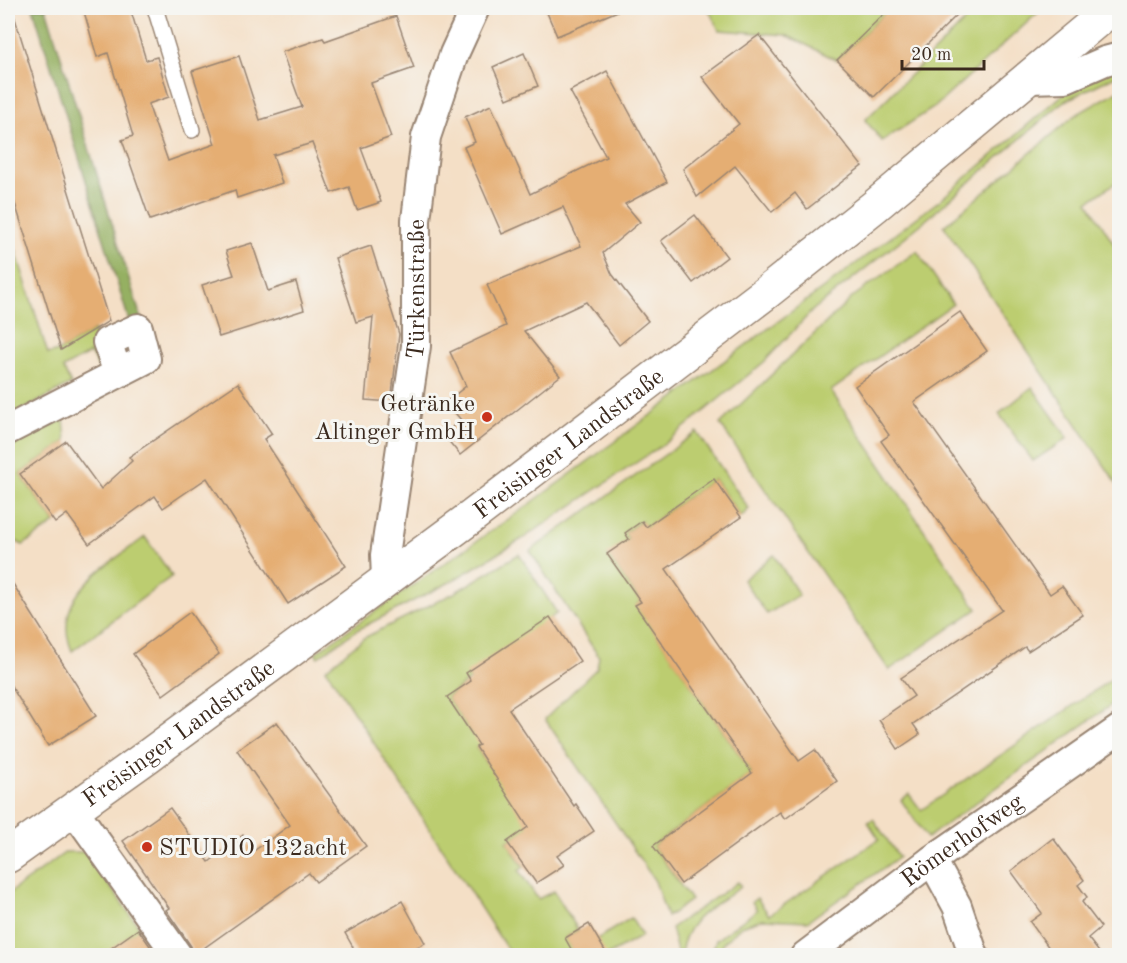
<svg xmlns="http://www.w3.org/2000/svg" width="1127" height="963" viewBox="0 0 1127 963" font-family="'Old Standard TT',serif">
  <rect width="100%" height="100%" fill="#f6f6f2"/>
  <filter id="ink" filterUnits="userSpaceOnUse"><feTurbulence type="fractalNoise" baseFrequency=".0167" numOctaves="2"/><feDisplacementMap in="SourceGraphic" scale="12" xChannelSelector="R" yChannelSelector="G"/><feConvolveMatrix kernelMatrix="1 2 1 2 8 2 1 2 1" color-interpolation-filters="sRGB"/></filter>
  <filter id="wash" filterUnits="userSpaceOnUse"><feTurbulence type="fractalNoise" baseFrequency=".008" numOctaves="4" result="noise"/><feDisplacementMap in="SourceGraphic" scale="24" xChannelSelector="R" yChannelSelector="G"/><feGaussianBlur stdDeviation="1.35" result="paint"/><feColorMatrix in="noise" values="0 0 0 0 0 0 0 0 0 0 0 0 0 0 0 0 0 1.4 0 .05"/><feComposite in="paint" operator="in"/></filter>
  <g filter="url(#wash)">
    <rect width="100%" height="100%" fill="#f4dfc6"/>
    <g fill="#bccd70" stroke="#7c7c47" stroke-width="1.5">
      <path d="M 708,8 L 890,8 L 837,60 L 786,35 L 719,30 Z"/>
      <path d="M 978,8 L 1043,8 L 935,107 L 882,141 L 865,120 Z"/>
      <path d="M 1119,65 L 1119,74 L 1063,102 L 920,225 L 813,310 L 764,362 L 664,444 L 522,539 L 450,582 L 357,630 L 318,657 L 315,653 L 523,509 L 829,284 L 940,200 L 1065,93 Z"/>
      <path d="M 1119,90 L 1119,180 L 1088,202 L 1119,252 L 1119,487 L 944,226 L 1074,116 Z"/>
      <path d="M 8,226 L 48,354 L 61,350 L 94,330 L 105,361 L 99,369 L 90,353 L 63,368 L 71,384 L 8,418 Z"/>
      <path d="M 917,251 L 953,304 L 831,391 L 977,609 L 889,670 L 720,424 L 854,296 Z"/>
      <path d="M 1032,387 L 1068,438 L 1033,461 L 999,414 Z"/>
      <path d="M 64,419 L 66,441 L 20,474 L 55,523 L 23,545 L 8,537 L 8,448 Z"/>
      <path d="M 697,432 L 749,509 L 741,517 L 714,479 L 646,527 L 641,521 L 625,533 L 629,539 L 608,555 L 641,602 L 636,605 L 752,773 L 653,846 L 691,900 L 667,917 L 655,881 L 545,719 L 597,668 L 599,657 L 530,551 Z"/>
      <path d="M 145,537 L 172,576 L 72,651 C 49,596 108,565 145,537 Z"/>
      <path d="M 519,554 L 557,613 L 447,697 L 472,734 L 485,741 L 476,747 L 486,763 L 491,760 L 530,826 L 507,842 L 524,867 L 519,871 L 538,899 L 554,891 L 578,930 L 565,938 L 574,953 L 631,918 L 642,936 L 608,955 L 511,955 L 326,669 L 364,638 L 454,593 Z"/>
      <path d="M 774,555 L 799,595 L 767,614 L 743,580 Z"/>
      <path d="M 1119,674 L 1119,699 L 927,838 L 901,800 L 909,794 L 921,810 Z"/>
      <path d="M 873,819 L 899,857 L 808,921 L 763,919 L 741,926 L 723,943 L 721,955 L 711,955 L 716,940 L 757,910 L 752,902 L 757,898 L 769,915 L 879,839 L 868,822 Z"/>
      <path d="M 66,852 L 85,852 L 140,928 L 103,955 L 8,955 L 8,894 Z"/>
      <path d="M 738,882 L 741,887 C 714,906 684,919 681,955 L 678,955 L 671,928 Z"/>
    </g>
    <path fill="#95b062" stroke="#686d40" stroke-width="1.5" d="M 33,8 L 46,8 L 141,318 L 129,321 Z"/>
    <g id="blocks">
      <g fill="#e5ae73">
        <path d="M 83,8 L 130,8 L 146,60 L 157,57 L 169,97 L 148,104 L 168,161 L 215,144 L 192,71 L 239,56 L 260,120 L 302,107 L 282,52 L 323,38 L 325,41 L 396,16 L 414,68 L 371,83 L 391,137 L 361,148 L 381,202 L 357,210 L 349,187 L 331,193 L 312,143 L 273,155 L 282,183 L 237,198 L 235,190 L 150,220 L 122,140 L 133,136 L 108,53 L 97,57 Z"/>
        <path d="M 545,8 L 625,8 L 557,36 Z"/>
        <path d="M 890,8 L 964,8 L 874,97 L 837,60 Z"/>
        <path d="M 13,12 L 109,321 L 61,350 L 8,181 L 8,13 Z"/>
        <path d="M 759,35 L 862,166 L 807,209 L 795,193 L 772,212 L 735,166 L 697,197 L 683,169 L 739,124 L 702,77 Z"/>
        <path d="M 524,53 L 538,86 L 507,99 L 493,67 Z"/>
        <path d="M 607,71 L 667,182 L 625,204 L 640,222 L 603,253 L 612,274 L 648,321 L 619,345 L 586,302 L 524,331 L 560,376 L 460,455 L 443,434 L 461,420 L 446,402 L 466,386 L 450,352 L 506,326 L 487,285 L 581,246 L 563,207 L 502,234 L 464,147 L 475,142 L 465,117 L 491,105 L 530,194 L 606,157 L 570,91 Z"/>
        <path d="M 695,215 L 727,257 L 693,283 L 661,241 Z"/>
        <path d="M 252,243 L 268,291 L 296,282 L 304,310 L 219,337 L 202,285 L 234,275 L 226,251 Z"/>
        <path d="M 371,246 L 399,334 L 391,402 L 365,400 L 373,317 L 356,322 L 335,258 Z"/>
        <path d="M 960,312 L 987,351 L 914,402 L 1050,594 L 1062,586 L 1083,615 L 1028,651 L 1025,647 L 913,724 L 920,734 L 898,749 L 879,720 L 914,696 L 901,678 L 1002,610 L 881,441 L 889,435 L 855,386 Z"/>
        <path d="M 238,383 L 272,434 L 264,439 L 346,566 L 288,604 L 207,478 L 163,508 L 155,496 L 89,544 L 67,514 L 55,523 L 20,474 L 66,441 L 101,489 L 132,461 L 129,457 Z"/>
        <path d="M 714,479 L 741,517 L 666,569 L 799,761 L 815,750 L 837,781 L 785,819 L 780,812 L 681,884 L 653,846 L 752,773 L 635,605 L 641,602 L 607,554 L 629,539 L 625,533 L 642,521 L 646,527 Z"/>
        <path d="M 8,576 L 96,716 L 48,746 L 8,681 Z"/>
        <path d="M 190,612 L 219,654 L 163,695 L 133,654 Z"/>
        <path d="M 550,617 L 580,661 L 509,709 L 574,806 L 576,804 L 594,831 L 557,856 L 564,865 L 536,883 L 507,842 L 528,827 L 476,747 L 479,745 L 447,697 L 471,681 L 466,673 Z"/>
        <path d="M 277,722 L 366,846 L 316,882 L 309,873 L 194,955 L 191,946 L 166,910 L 169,908 L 123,841 L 170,808 L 209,862 L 243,835 L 255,850 L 290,825 L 237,750 Z"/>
        <path d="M 1053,838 L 1084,880 L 1078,885 L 1087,897 L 1082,902 L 1101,927 L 1088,938 L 1102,956 L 1055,956 L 1030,922 L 1042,913 L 1011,871 Z"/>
        <path d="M 402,901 L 425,943 L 417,947 L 422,956 L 358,956 L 345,933 Z"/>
        <path d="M 589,924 L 608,956 L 575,956 L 565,938 Z"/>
        <path d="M 138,929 L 157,956 L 100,956 Z"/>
      </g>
    </g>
  </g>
  <g filter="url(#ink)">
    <use href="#blocks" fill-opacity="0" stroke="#988472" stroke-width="1.5"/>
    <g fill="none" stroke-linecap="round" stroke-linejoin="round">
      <defs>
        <path id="service" d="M 155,8 L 192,130"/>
        <g id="minor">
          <path d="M 1027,79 L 1066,78 L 1105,61 L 1120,57"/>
          <path d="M 8,430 L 146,359 L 138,328 L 107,342 L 118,373"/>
          <path id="s1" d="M 386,579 L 385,555 L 416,346 L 416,220 L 426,137 L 454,54 L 475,8"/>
          <path d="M 74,810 L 178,956"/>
          <path d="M 932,860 L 957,906 L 974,956"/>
          <path id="s2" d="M 805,956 L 932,860 L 1120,729"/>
        </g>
        <g id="tertiary">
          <path id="s3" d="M 8,856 L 148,756 L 470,518 L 767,292 L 875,206 L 1112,8"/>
        </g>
      </defs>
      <use href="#service" stroke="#988472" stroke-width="18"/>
      <use href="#minor" stroke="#988472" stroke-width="32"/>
      <use href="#tertiary" stroke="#988472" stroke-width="36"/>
      <use href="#service" stroke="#fff" stroke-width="15"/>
      <use href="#minor" stroke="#fff" stroke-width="28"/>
      <use href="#tertiary" stroke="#fff" stroke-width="33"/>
    </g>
  </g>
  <g fill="#c8321e" stroke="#f6f6f2" stroke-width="2">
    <circle cx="487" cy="417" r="6"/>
    <circle cx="147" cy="847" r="6"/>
  </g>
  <g text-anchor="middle" stroke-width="6" stroke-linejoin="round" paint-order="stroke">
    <g font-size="24" fill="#3b2a1e" stroke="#f6f6f2">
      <text dy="8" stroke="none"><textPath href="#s1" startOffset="292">Türkenstraße</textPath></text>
      <text dy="8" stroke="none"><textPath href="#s3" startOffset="696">Freisinger Landstraße</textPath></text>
      <text dy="8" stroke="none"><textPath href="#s3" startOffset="210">Freisinger Landstraße</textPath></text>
      <text dy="8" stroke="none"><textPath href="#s2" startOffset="195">Römerhofweg</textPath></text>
    </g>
    <g font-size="24" fill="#3b2a1e" stroke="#f6f6f2" text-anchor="end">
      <text x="475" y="411">Getränke<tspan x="475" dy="28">Altinger GmbH</tspan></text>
      <text x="159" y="855" text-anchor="start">STUDIO 132acht</text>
    </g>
  </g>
  <rect width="1127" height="963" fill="none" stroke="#f6f6f2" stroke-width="30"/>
  <path d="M902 60v9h82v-9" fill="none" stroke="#3b2a1e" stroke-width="3"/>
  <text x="911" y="60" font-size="18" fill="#3b2a1e" stroke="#f6f6f2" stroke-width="4.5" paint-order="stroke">20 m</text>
</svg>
